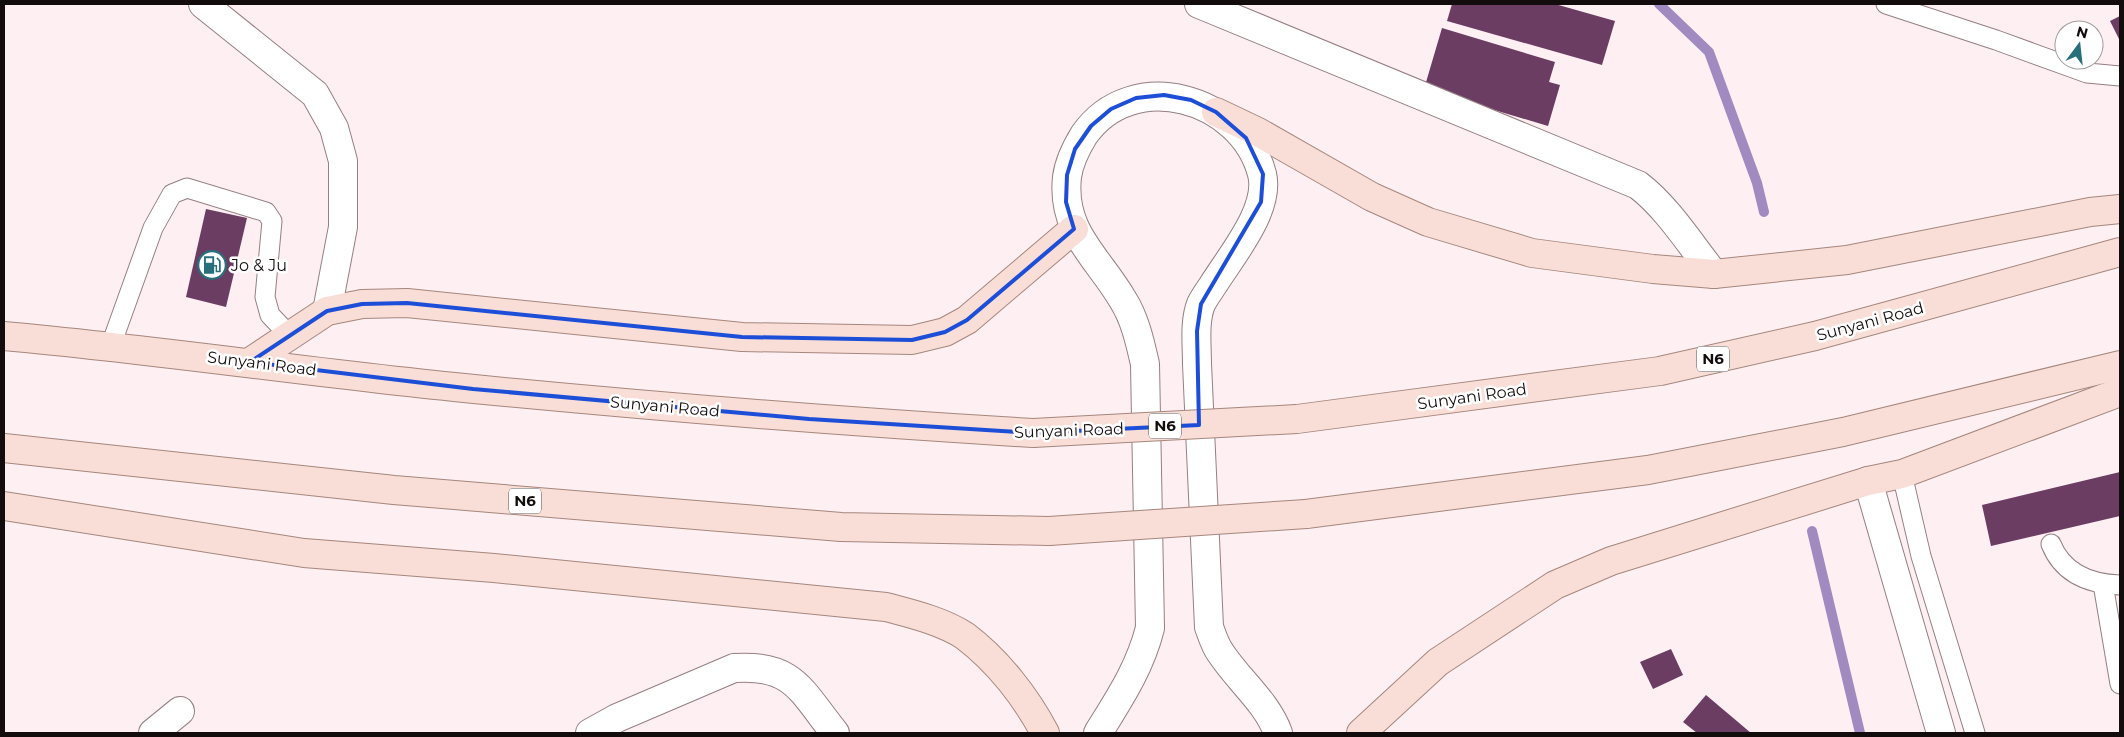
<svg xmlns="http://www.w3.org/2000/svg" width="2124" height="737" viewBox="0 0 2124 737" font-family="Montserrat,sans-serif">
  <rect width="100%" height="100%" fill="#feeff2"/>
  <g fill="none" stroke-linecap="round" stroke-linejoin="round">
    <g stroke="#a18ac0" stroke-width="10">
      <path d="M 1659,4 L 1709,52 L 1757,183 L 1764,212"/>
      <path d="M 1812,531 L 1860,733"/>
    </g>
  </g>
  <g fill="#6c3d62">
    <path d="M 1452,4 L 1555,4 L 1615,21 L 1602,65 L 1447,21 Z"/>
    <path d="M 2120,16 L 2120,41 L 2110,21 Z"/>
    <path d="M 1442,28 L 1555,62 L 1549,82 L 1560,85 L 1548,126 L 1424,89 Z"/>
    <path d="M 206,209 L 247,218 L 226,307 L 186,297 Z"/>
    <path d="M 2120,472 L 2120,516 L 1991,546 L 1982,505 Z"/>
    <path d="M 1671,649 L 1683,675 L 1653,689 L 1640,662 Z"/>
    <path d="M 1706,695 L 1751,733 L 1697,733 L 1683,722 Z"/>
  </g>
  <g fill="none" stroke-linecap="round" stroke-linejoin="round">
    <defs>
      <g id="service">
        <path d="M 1886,4 L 1996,40 L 2087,73 L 2120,76"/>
        <path d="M 111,345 L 153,228 L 172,194 L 187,188 L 266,212 L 272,221 L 265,297 L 270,315 L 290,336"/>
        <path d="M 1902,474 L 1921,556 L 1975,733"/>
        <path d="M 2051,544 C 2063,574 2090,584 2120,585"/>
        <path d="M 2103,584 L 2120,684"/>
      </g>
      <g id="minor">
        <path d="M 203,4 L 315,94 L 334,128 L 343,161 L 343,227 L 327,311"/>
        <path d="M 1199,4 L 1638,185 C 1668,208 1690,244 1714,274"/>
        <path d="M 1868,481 L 1941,733"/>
        <path d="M 153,733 L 180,711"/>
        <path d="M 590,733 L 617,718 L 734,668 C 794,664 801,691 835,733"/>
      </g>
      <path id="tertiary" d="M 1098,733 C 1119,699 1140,668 1150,628 L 1145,364 C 1140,342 1135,319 1123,300 C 1098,257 1061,232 1067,177 C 1069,162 1076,148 1084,135 C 1132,66 1242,97 1262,174 C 1271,209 1231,256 1213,285 C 1209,291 1204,298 1201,304 C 1194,322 1197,345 1197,364 L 1209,627 C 1212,635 1215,645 1220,652 C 1238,680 1267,702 1278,733"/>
      <g id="primary">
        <path d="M 1216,112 L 1258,132 L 1372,197 L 1428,222 L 1532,253 L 1653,269 L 1714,274 L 1847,260 L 2090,212 L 2120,209"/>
        <path d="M 4,336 C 161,350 317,374 474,389 C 660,407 846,422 1033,433"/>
        <path d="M 250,362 L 327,311 L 362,304 L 407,303 L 742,337 L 912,340 L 945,332 L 967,320 L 1074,229"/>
        <path d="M 1297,419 L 1660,371 L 1815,336 L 2120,252"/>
        <path d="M 4,448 L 394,490 L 841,527 L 1049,531"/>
        <path d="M 4,506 L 304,553 L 494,568 L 886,607 C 912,614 942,621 965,636 C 998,661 1026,697 1045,733"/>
        <path d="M 1306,514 L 1648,470 L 1843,432 L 2120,365"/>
        <path d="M 1361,733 L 1438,662 L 1555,585 L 1611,561 L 1868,481 L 1902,474 L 2120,392"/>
      </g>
    </defs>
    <use href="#service" stroke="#957f83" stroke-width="21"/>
    <use href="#minor" stroke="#957f83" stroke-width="30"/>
    <use href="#tertiary" stroke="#957f83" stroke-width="30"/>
    <use href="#primary" stroke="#a5867d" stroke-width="30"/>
    <use href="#service" stroke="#fff" stroke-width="19"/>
    <use href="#minor" stroke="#fff" stroke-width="28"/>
    <use href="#tertiary" stroke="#fff" stroke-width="28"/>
    <use href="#primary" stroke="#f8ded6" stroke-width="28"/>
    <defs>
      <g id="primary-bridge">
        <path d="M 1033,433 L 1297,419"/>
        <path d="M 1049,531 L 1306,514"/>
      </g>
    </defs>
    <use href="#primary-bridge" stroke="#a5867d" stroke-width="30" stroke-linecap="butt"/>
    <use href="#primary-bridge" stroke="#f8ded6" stroke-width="28"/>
  </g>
  <path fill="none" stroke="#1d4ed8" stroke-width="4" stroke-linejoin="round" d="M 1164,95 L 1191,100 L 1216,112 L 1246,138 L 1263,174 L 1261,202 L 1201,304 L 1197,331 L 1199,425 L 1033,433 L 809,419 L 473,389 L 250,362 L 327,311 L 362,304 L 407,303 L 742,337 L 912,340 L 945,332 L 967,320 L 1074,229 L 1066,202 L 1067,175 L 1075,149 L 1091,126 L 1111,109 L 1136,98 Z"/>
  <defs>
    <symbol id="fuel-ring" viewBox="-11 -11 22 22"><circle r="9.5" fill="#fff" stroke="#276f7a" stroke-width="1.5"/><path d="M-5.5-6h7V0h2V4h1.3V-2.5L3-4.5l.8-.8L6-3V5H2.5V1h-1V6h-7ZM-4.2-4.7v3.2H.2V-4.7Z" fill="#276f7a"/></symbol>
  </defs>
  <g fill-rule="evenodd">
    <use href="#fuel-ring" x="196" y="249" width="32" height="32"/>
  </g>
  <g text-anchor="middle" stroke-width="5" stroke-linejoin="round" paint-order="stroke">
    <g fill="#fff" stroke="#5a5556" stroke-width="1">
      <rect x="1697" y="346.5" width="32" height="25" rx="4"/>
      <rect x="1149" y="413.5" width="32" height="25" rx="4"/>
      <rect x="509" y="488.5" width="32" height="25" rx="4"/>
    </g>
    <g font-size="15" font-weight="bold" fill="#130c0d">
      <text x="1713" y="364">N6</text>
      <text x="1165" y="431">N6</text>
      <text x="525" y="506">N6</text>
    </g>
    <g font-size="16" fill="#130c0d" stroke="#fff" text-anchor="start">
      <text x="231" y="271">Jo &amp; Ju</text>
    </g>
    <g font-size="16" fill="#130c0d" stroke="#fff">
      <text transform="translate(1870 321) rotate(-15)" y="6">Sunyani Road</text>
      <text transform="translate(262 363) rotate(7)" y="6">Sunyani Road</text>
      <text transform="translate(1472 396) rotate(-8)" y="6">Sunyani Road</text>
      <text transform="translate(665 406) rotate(5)" y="6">Sunyani Road</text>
      <text transform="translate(1069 430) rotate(-2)" y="6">Sunyani Road</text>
    </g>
  </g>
  <rect width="2124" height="737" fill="none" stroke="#130c0d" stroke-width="10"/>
  <g transform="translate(2079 45) rotate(15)"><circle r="24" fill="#ffffff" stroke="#a19e9e"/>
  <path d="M0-4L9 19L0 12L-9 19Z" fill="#276f7a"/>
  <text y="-8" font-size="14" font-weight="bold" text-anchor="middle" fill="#130c0d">N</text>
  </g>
</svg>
